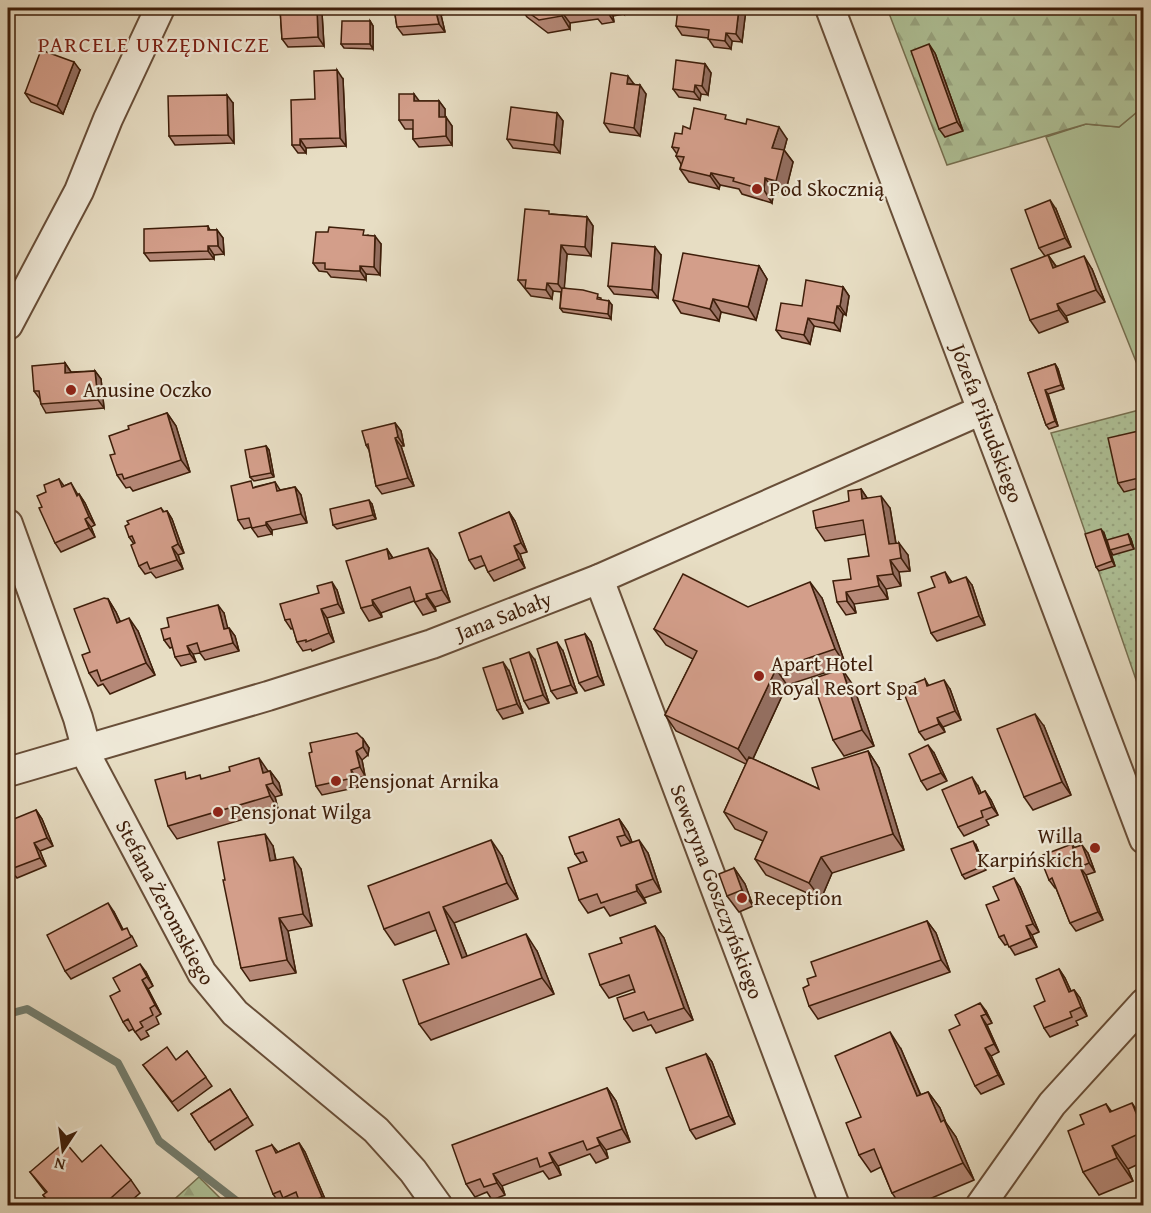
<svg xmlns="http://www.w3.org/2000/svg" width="1151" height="1213" viewBox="0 0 1151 1213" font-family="'Gentium Book Plus',serif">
  <defs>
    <pattern id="forest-firs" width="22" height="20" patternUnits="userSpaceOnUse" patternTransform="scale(1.5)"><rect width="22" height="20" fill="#afc298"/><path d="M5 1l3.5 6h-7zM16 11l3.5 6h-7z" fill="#98a682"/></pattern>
    <pattern id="park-dots" width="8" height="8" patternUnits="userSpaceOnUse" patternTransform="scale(1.5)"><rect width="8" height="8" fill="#afc298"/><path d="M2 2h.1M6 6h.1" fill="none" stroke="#98a682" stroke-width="1.8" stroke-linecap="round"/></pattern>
  </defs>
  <rect width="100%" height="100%" fill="#e7ddc3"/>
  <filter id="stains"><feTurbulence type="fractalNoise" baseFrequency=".00333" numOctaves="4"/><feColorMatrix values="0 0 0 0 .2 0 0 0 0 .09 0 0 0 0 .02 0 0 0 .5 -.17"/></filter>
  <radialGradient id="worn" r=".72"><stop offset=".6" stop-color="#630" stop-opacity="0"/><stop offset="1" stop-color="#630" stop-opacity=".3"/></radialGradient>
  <path fill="#afc298" stroke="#767051" stroke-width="1.5" d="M 1143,107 L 1143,379 L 1046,137 L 1086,124 L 1119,127 Z"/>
  <g fill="url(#forest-firs)" stroke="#767051" stroke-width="1.5">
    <path d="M 887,8 L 1143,8 L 1143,107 L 1119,127 L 1086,124 L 947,165 Z"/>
    <path d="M 199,1177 L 227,1205 L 168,1205 Z"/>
  </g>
  <path fill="url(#park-dots)" stroke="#767051" stroke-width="1.5" d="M 1143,409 L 1143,700 L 1051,433 Z"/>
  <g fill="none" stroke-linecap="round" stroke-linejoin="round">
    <path stroke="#737d6e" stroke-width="8" d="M 8,1014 L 27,1009 L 118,1063 L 159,1141 L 243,1206"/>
    <defs>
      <g id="minor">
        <path id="s1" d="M 830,8 L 1144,839"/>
        <path d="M 8,325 L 79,191 L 108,119 L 160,8"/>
        <path id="s2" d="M 8,524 L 78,718 L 90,762 L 202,973 L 235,1013 L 376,1130 L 413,1171 L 438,1206"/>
        <path id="s3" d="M 599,579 L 835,1206"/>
        <path id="s4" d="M 8,772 L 268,696 L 432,644 L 599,579 L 982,410"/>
        <path d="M 980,1206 L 1052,1104 L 1144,1003"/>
      </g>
    </defs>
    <use href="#minor" stroke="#684e38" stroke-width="32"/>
    <use href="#minor" stroke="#efe9d8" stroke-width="28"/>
  </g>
  <g fill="#b58877" stroke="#3e1e0a" stroke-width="1.5">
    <path d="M 280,8 L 319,8 L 322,13 L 324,46 L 288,47 L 282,39 Z"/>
    <path d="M 394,8 L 450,8 L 451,13 L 441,15 L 445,32 L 403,35 L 397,27 Z"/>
    <path d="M 520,8 L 623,8 L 624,14 L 613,16 L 614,22 L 602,24 L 598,19 L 570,23 L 570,29 L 548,33 L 527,17 Z"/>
    <path d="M 746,9 L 742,42 L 732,41 L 731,49 L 714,47 L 708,38 L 682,35 L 676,26 Z"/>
    <path d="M 370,21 L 373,26 L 373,49 L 344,48 L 341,44 Z"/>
    <path d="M 935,53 L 963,131 L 945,137 L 939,129 Z"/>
    <path d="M 705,64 L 711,73 L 708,95 L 701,94 L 700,100 L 679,97 L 673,89 Z"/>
    <path d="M 80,70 L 63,114 L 31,102 L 25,93 Z"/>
    <path d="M 343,79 L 346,146 L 306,148 L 306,153 L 298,153 L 292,145 L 315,99 Z"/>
    <path d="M 634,84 L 646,94 L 640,136 L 610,132 L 604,123 Z"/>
    <path d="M 418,101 L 439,101 L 445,109 L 445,117 L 452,126 L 452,145 L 419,147 L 413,139 L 413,129 L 405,129 L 399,120 Z"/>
    <path d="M 233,103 L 234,143 L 175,145 L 169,136 Z"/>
    <path d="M 557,113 L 563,121 L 560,153 L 513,148 L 507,139 Z"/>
    <path d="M 730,121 L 787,139 L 784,150 L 793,162 L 785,194 L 774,190 L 772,203 L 742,194 L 739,189 L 720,185 L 719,189 L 689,182 L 680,169 L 681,164 L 676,156 L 677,154 L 672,147 L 682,134 L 690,129 Z"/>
    <path d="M 1056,209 L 1071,247 L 1048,255 L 1056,266 L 1092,269 L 1105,302 L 1066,316 L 1068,322 L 1039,333 L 1030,320 L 1045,256 L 1039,248 Z"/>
    <path d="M 551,214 L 587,217 L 593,226 L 591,256 L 567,254 L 564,288 L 601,298 L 601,300 L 612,305 L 611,319 L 563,312 L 560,308 L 561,292 L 553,291 L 552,299 L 531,296 L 518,280 Z"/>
    <path d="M 8,216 L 10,219 L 14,239 L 8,240 Z"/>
    <path d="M 208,226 L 210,230 L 217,230 L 223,238 L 224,254 L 214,255 L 214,259 L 150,261 L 144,253 Z"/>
    <path d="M 368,235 L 381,244 L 380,275 L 366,274 L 366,280 L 331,277 L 327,272 L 319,271 L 313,263 Z"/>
    <path d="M 661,255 L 658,298 L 614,294 L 608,286 Z"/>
    <path d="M 759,266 L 767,279 L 756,320 L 721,312 L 719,321 L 681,313 L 673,300 Z"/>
    <path d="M 843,287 L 849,296 L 846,315 L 843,314 L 840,331 L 814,326 L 810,344 L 782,338 L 776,330 L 802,306 Z"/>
    <path d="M 65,363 L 71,372 L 95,371 L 101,379 L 104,408 L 46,413 L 41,404 L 40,399 L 34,391 Z"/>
    <path d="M 1055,364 L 1058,369 L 1064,389 L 1048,394 L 1058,426 L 1049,429 L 1046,425 L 1028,373 Z"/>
    <path d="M 167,413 L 176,426 L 190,472 L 133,491 L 130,487 L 126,488 L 117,475 L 129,429 Z"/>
    <path d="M 395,423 L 401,431 L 404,446 L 401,446 L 414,486 L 382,494 L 376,486 L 369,450 L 366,445 Z"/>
    <path d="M 1143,430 L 1143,487 L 1124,492 L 1118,483 Z"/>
    <path d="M 266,446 L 269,450 L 274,477 L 254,481 L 250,477 Z"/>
    <path d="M 59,479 L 64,486 L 71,483 L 78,495 L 79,494 L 85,503 L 95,525 L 91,527 L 95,537 L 61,552 L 55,543 L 42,507 L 46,492 Z"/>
    <path d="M 275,482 L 280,490 L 295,487 L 301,495 L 307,523 L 272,530 L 272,534 L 258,537 L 251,527 L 244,529 L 238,520 L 255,487 Z"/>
    <path d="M 861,489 L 867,498 L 890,508 L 896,543 L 908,555 L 910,571 L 899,572 L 901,586 L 886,589 L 888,599 L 854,604 L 856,613 L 846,615 L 837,602 L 851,579 L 869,556 L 866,534 L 825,541 L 816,528 L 849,501 Z"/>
    <path d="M 372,504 L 376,519 L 337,529 L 333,525 Z"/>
    <path d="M 161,508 L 164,512 L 167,511 L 172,519 L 184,553 L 178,555 L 183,569 L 156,578 L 151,572 L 145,574 L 139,566 L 134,544 L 129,537 Z"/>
    <path d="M 509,512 L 515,521 L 527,552 L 520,554 L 525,568 L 494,581 L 488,572 L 485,565 L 475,569 L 469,560 Z"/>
    <path d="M 1104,533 L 1115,566 L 1099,571 L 1096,567 Z"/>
    <path d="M 1128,534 L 1131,539 L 1134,549 L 1113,555 L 1110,550 Z"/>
    <path d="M 387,549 L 393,558 L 437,560 L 450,602 L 435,607 L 436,611 L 423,615 L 414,601 L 381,613 L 382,617 L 369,621 L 361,608 Z"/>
    <path d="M 951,581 L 951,582 L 972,585 L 985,625 L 937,641 L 931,633 L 935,587 Z"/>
    <path d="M 337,590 L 344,613 L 327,618 L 334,642 L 312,651 L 311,649 L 303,651 L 297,642 L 293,628 L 291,629 L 285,620 Z"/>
    <path d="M 822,598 L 846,666 L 787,685 L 753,759 L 819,789 L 868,751 L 879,768 L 904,850 L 832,873 L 821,899 L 766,875 L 755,859 L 763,841 L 735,829 L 724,812 L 746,764 L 676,731 L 665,715 L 693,659 L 666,645 L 654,629 L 748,607 Z"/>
    <path d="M 108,599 L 116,612 L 120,621 L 138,631 L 155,675 L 110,694 L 103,684 L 98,686 L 89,673 L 90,652 Z"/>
    <path d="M 224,613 L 227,628 L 229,628 L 235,636 L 239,651 L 205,660 L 200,653 L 193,654 L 196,662 L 181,666 L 175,657 L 173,647 L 170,648 L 164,640 Z"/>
    <path d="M 585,634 L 591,642 L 604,685 L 585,691 L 579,683 Z"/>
    <path d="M 563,651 L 577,693 L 557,699 L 551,691 Z"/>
    <path d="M 535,660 L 549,703 L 529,709 L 524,701 Z"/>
    <path d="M 509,671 L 523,713 L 503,719 L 497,710 Z"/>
    <path d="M 925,679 L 929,686 L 950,689 L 961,720 L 943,727 L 945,732 L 925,740 L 919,732 Z"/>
    <path d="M 853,685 L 874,746 L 844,756 L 833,740 Z"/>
    <path d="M 1044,726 L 1071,795 L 1033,810 L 1024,797 Z"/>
    <path d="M 363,739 L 369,748 L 368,755 L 362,760 L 365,776 L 357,778 L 359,787 L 322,795 L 316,786 Z"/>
    <path d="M 934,753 L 947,781 L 927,790 L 921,781 Z"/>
    <path d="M 270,771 L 279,783 L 282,795 L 275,797 L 278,809 L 177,839 L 168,826 L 189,778 L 202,779 Z"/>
    <path d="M 978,786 L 981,793 L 985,791 L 991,800 L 998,815 L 986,820 L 989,825 L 964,836 L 958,827 Z"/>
    <path d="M 36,810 L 42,819 L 53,846 L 40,851 L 46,866 L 17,878 L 13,873 L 9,874 L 8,871 L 8,834 L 13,832 Z"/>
    <path d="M 619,819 L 628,832 L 632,843 L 648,853 L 661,892 L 644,898 L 646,903 L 610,916 L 604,907 L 588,913 L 579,900 L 581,863 L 575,854 Z"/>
    <path d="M 1072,844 L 1074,847 L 1088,853 L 1095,872 L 1086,875 L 1103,920 L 1076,931 L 1070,923 L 1056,888 L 1055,888 L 1049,880 Z"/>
    <path d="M 976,845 L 986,870 L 965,879 L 962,875 Z"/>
    <path d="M 273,846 L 276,860 L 301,869 L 312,926 L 288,931 L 296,973 L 250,981 L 241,968 L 225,880 Z"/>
    <path d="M 502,856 L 518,899 L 454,923 L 467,956 L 537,951 L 554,994 L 431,1040 L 419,1024 L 449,964 L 436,930 L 395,945 L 384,929 Z"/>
    <path d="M 734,868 L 745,884 L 753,906 L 739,912 L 727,896 Z"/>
    <path d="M 1020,887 L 1039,932 L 1032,935 L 1037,947 L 1015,955 L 1008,944 L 1005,945 L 999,937 L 999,900 Z"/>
    <path d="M 114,912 L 123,930 L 132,936 L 137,946 L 71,979 L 65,971 Z"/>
    <path d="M 927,921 L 936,933 L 950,972 L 818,1019 L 809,1006 L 816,976 Z"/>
    <path d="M 655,926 L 664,938 L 693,1020 L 656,1033 L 651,1025 L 633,1031 L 624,1019 L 635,992 L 634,989 L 609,998 L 600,985 L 622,943 Z"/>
    <path d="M 1059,969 L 1065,978 L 1071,991 L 1074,990 L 1080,998 L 1087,1016 L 1076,1021 L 1078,1025 L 1050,1037 L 1044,1028 L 1045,1001 Z"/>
    <path d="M 146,972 L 153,986 L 148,989 L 161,1014 L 156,1017 L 159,1024 L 146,1031 L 149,1036 L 141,1040 L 133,1029 L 129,1031 L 123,1022 L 120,991 Z"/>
    <path d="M 986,1011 L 992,1023 L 987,1025 L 999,1052 L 991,1056 L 1004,1084 L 981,1094 L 975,1086 L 960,1025 Z"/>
    <path d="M 901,1049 L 921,1095 L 928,1092 L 940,1108 L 946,1123 L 956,1137 L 974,1180 L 913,1206 L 901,1206 L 892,1193 L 881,1167 L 871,1172 L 859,1155 L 861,1117 Z"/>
    <path d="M 187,1051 L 212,1086 L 178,1111 L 143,1065 L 176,1060 Z"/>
    <path d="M 706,1054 L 712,1062 L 735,1124 L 696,1139 L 690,1130 Z"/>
    <path d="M 607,1088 L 616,1101 L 630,1142 L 606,1150 L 608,1158 L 596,1163 L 590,1154 L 558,1166 L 561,1175 L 549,1179 L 543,1171 L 502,1186 L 505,1195 L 492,1200 L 487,1192 L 475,1197 L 466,1184 Z"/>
    <path d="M 230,1089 L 253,1125 L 215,1150 L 191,1114 Z"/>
    <path d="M 1106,1104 L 1112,1112 L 1143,1120 L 1143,1162 L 1128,1169 L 1133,1181 L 1099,1195 L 1083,1172 L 1084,1124 Z"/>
    <path d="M 299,1143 L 305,1152 L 328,1206 L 303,1206 L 300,1202 L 292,1206 L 288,1206 L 285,1200 L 279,1203 L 273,1194 L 272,1145 L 278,1152 Z"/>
    <path d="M 82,1162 L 131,1180 L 140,1193 L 125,1206 L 51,1206 L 43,1195 L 46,1193 L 30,1172 Z"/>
  </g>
  <g fill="#946f61" stroke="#3e1e0a" stroke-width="1.5">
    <path d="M 317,8 L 319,8 L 322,13 L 324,46 L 318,37 Z"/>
    <path d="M 435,8 L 441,15 L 445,32 L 439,24 Z"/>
    <path d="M 605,8 L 606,8 L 613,16 L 614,22 Z"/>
    <path d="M 619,8 L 623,8 L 624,14 Z"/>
    <path d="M 739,8 L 745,8 L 746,9 L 742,42 L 736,34 Z"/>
    <path d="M 561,11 L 570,23 L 570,29 L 562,16 Z"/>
    <path d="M 370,21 L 373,26 L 373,49 L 370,44 Z"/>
    <path d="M 726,33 L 732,41 L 731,49 L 725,41 Z"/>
    <path d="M 929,44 L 935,53 L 963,131 L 957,122 Z"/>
    <path d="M 74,62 L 80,70 L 63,114 L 57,106 Z"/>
    <path d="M 705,64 L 711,73 L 708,95 L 702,86 Z"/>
    <path d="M 337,70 L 343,79 L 346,146 L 340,138 Z"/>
    <path d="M 628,76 L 634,84 L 627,84 Z"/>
    <path d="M 640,85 L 646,94 L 640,136 L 634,128 Z"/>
    <path d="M 695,85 L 701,94 L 700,100 L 694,92 Z"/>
    <path d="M 414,94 L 420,102 L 414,101 Z"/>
    <path d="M 227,95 L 233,103 L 234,143 L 228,135 Z"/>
    <path d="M 439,101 L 445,109 L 445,126 L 439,117 Z"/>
    <path d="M 557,113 L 563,121 L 560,153 L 554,145 Z"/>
    <path d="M 446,117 L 452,126 L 452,145 L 446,136 Z"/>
    <path d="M 779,127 L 787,139 L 784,150 L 793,162 L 785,194 L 776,181 L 772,148 Z"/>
    <path d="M 300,139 L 306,148 L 306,153 L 300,145 Z"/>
    <path d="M 711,173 L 720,185 L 719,189 L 710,176 Z"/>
    <path d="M 765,178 L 774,190 L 772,203 L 764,190 Z"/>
    <path d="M 1050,200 L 1056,209 L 1071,247 L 1065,238 Z"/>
    <path d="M 8,216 L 10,219 L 14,239 L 9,230 Z"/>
    <path d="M 587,217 L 593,226 L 591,256 L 585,247 Z"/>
    <path d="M 217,230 L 223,238 L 224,254 L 218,246 Z"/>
    <path d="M 375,236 L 381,244 L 380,275 L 374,267 Z"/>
    <path d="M 561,245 L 567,254 L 564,292 L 558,284 Z"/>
    <path d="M 208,246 L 214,255 L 214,259 L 208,251 Z"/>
    <path d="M 655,247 L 661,255 L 658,298 L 652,290 Z"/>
    <path d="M 1048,255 L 1057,268 L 1053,268 Z"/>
    <path d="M 1084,256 L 1092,269 L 1105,302 L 1096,290 Z"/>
    <path d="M 360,266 L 366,274 L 366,280 L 360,271 Z"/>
    <path d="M 759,266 L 767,279 L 756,320 L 748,307 Z"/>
    <path d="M 547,283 L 553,291 L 552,299 L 546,290 Z"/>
    <path d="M 843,287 L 849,296 L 846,315 L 840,306 Z"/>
    <path d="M 713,299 L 721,312 L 719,321 L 710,309 Z"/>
    <path d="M 609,301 L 612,305 L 611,319 L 608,314 Z"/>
    <path d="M 1057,304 L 1066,316 L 1068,322 L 1059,310 Z"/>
    <path d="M 837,306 L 843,314 L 840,331 L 834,323 Z"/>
    <path d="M 808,318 L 814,326 L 810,344 L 804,335 Z"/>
    <path d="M 65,363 L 71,372 L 71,381 L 65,373 Z"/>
    <path d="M 1055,364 L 1058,369 L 1064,389 L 1061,385 Z"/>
    <path d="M 95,371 L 101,379 L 104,408 L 98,400 Z"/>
    <path d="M 1045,390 L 1048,394 L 1058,426 L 1055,421 Z"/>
    <path d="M 167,413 L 176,426 L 190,472 L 181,460 Z"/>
    <path d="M 395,423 L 401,431 L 404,446 L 398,437 Z"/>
    <path d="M 395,438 L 401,446 L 414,486 L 408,478 Z"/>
    <path d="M 266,446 L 269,450 L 274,477 L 271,473 Z"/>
    <path d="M 295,487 L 301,495 L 307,523 L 301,514 Z"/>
    <path d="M 861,489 L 869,501 L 862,499 Z"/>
    <path d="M 79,494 L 85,503 L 95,525 L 89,517 Z"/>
    <path d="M 881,496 L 890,508 L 898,557 L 889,544 Z"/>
    <path d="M 369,500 L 372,504 L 376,519 L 373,515 Z"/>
    <path d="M 167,511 L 172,519 L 184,553 L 178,544 Z"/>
    <path d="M 509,512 L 515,521 L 527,552 L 521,543 Z"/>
    <path d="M 85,519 L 91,527 L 95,537 L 89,528 Z"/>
    <path d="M 266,522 L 272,530 L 272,534 L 266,525 Z"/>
    <path d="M 1101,529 L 1104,533 L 1115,566 L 1112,561 Z"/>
    <path d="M 1128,534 L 1131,539 L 1134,549 L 1131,544 Z"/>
    <path d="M 899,543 L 908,555 L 910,571 L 901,558 Z"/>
    <path d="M 514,546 L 520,554 L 525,568 L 519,559 Z"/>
    <path d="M 172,547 L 178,555 L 183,569 L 177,560 Z"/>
    <path d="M 428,548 L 437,560 L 450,602 L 442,590 Z"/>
    <path d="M 387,549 L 395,562 L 389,559 Z"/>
    <path d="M 890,560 L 899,572 L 901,586 L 893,574 Z"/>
    <path d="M 945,572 L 951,581 L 954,591 L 949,583 Z"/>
    <path d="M 877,576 L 886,589 L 888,599 L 879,586 Z"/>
    <path d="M 966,577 L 972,585 L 985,625 L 979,616 Z"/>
    <path d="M 332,582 L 337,590 L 344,613 L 338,604 Z"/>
    <path d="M 810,582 L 822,598 L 846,666 L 835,649 Z"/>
    <path d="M 846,592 L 854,604 L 856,613 L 847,601 Z"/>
    <path d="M 426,594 L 435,607 L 436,611 L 427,598 Z"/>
    <path d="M 108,599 L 116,612 L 126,635 L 117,623 Z"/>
    <path d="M 372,600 L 381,613 L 382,617 L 373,605 Z"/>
    <path d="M 218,605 L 224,613 L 230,637 L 224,629 Z"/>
    <path d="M 321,609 L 327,618 L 334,642 L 329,633 Z"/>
    <path d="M 129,618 L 138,631 L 155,675 L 146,663 Z"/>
    <path d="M 229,628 L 235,636 L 239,651 L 233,643 Z"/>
    <path d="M 585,634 L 591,642 L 604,685 L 598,676 Z"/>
    <path d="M 557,642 L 563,651 L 577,693 L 571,685 Z"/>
    <path d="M 187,646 L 193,654 L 196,662 L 190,654 Z"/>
    <path d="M 529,652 L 535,660 L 549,703 L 543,695 Z"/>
    <path d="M 503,662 L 509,671 L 523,713 L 517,704 Z"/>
    <path d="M 776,669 L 787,685 L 750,765 L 738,749 Z"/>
    <path d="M 842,669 L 853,685 L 874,746 L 862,730 Z"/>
    <path d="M 944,680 L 950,689 L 961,720 L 955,711 Z"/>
    <path d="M 1035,714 L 1044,726 L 1071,795 L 1062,782 Z"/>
    <path d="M 937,718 L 943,727 L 945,732 L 939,724 Z"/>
    <path d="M 363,739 L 369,748 L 368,755 L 363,747 Z"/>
    <path d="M 928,745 L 934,753 L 947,781 L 941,773 Z"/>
    <path d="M 356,751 L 362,760 L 365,776 L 360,767 Z"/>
    <path d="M 868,751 L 879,768 L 904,850 L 893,834 Z"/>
    <path d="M 259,758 L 268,771 L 271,783 L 263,773 Z"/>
    <path d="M 351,770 L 357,778 L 359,787 L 353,778 Z"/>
    <path d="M 270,771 L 279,783 L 282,795 L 273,783 Z"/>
    <path d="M 972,777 L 978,786 L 985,802 L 979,794 Z"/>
    <path d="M 266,785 L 275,797 L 278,809 L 270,796 Z"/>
    <path d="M 985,791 L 991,800 L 998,815 L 992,807 Z"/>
    <path d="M 36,810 L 42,819 L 53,846 L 47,838 Z"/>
    <path d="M 619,819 L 628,832 L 634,847 L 625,835 Z"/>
    <path d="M 265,834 L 273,846 L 278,873 L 270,861 Z"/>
    <path d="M 491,840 L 502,856 L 518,899 L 507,883 Z"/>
    <path d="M 639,840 L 648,853 L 661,892 L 653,879 Z"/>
    <path d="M 973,841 L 976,845 L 986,870 L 983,866 Z"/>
    <path d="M 34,843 L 40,851 L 46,866 L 40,858 Z"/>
    <path d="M 1082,845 L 1088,853 L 1095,872 L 1089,863 Z"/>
    <path d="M 293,857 L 301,869 L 312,926 L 303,914 Z"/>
    <path d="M 821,857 L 832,873 L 821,899 L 809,883 Z"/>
    <path d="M 1080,867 L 1086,875 L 1103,920 L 1098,912 Z"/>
    <path d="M 734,868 L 745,884 L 753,906 L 742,890 Z"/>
    <path d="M 1014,878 L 1020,887 L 1039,932 L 1033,924 Z"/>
    <path d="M 636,885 L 644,898 L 646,903 L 637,891 Z"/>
    <path d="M 108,903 L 114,912 L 128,939 L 122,930 Z"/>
    <path d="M 443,907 L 454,923 L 474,974 L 462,958 Z"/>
    <path d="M 279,918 L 288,931 L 296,973 L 287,960 Z"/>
    <path d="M 927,921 L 936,933 L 950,972 L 941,960 Z"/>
    <path d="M 655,926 L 664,938 L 693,1020 L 684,1008 Z"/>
    <path d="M 1026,926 L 1032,935 L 1037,947 L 1031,938 Z"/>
    <path d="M 526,934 L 537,951 L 554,994 L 542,978 Z"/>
    <path d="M 140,964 L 146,972 L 153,986 L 147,977 Z"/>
    <path d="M 1059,969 L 1065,978 L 1075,1000 L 1069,992 Z"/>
    <path d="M 142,980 L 148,989 L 161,1014 L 155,1005 Z"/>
    <path d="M 1074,990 L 1080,998 L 1087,1016 L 1081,1007 Z"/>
    <path d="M 980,1003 L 986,1011 L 992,1023 L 986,1014 Z"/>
    <path d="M 981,1016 L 987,1025 L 999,1052 L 994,1044 Z"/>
    <path d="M 890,1032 L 901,1049 L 928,1113 L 917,1096 Z"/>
    <path d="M 985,1048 L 991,1056 L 1004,1084 L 998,1075 Z"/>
    <path d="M 706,1054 L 712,1062 L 735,1124 L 729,1116 Z"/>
    <path d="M 607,1088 L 616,1101 L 630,1142 L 622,1129 Z"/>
    <path d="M 928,1092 L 940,1108 L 946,1123 L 956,1137 L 974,1180 L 963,1163 L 941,1122 Z"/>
    <path d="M 1132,1103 L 1143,1120 L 1143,1130 Z"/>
    <path d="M 597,1138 L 606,1150 L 608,1158 L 600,1145 Z"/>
    <path d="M 299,1143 L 305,1152 L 328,1206 L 322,1197 Z"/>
    <path d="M 1112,1146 L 1128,1169 L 1133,1181 L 1117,1158 Z"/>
    <path d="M 549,1153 L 558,1166 L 561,1175 L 553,1162 Z"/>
    <path d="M 493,1174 L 502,1186 L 505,1195 L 497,1183 Z"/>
  </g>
  <g fill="#d39e8a" stroke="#3e1e0a" stroke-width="1.5">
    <path d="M 280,8 L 317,8 L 318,37 L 282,39 Z"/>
    <path d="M 394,8 L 435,8 L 439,24 L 397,27 Z"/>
    <path d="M 522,8 L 581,8 L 561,11 L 562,16 L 539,20 Z"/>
    <path d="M 592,8 L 605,8 L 605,9 L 593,11 Z"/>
    <path d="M 678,8 L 739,8 L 736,34 L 726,33 L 725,41 L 708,39 L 709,30 L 676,26 Z"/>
    <path d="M 342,21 L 370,21 L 370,44 L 341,44 Z"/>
    <path d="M 929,44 L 957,122 L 939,129 L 911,51 Z"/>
    <path d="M 41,50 L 74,62 L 57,106 L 25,93 Z"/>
    <path d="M 676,60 L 705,64 L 702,86 L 695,85 L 694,92 L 673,89 Z"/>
    <path d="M 337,70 L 340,138 L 300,139 L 300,145 L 292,145 L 291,100 L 315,99 L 314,71 Z"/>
    <path d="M 611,73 L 628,76 L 627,84 L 640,85 L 634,128 L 604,123 Z"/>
    <path d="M 399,94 L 414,94 L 414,101 L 439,101 L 439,117 L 446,117 L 446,136 L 413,139 L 413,120 L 399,120 Z"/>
    <path d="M 227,95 L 228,135 L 169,136 L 168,96 Z"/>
    <path d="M 511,107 L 557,113 L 554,145 L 507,139 Z"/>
    <path d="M 694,108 L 726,115 L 725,119 L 746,124 L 747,119 L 779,127 L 772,148 L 784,150 L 776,181 L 765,178 L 764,190 L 733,181 L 734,178 L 711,173 L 710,176 L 680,169 L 684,157 L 676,156 L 679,148 L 672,147 L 675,133 L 682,134 L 683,126 L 690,129 Z"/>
    <path d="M 1050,200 L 1065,238 L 1039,248 L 1025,210 Z"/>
    <path d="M 525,209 L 549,211 L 549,214 L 587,217 L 585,247 L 561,245 L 558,284 L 547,283 L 546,290 L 525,288 L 526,280 L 518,280 Z"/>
    <path d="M 208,226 L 208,230 L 217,230 L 218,246 L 208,246 L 208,251 L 144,253 L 144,229 Z"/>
    <path d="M 329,227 L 364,230 L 363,235 L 375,236 L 374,267 L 360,266 L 360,271 L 354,271 L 325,269 L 325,263 L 313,263 L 316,232 L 328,232 Z"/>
    <path d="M 612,243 L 655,247 L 652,290 L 608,286 Z"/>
    <path d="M 683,253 L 759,266 L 748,307 L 713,299 L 710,309 L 673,300 Z"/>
    <path d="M 1048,255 L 1053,268 L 1084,256 L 1096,290 L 1057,304 L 1059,310 L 1030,320 L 1011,269 Z"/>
    <path d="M 806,280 L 843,287 L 840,306 L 837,306 L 834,323 L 808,318 L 804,335 L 776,330 L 781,303 L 802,306 Z"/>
    <path d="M 562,288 L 583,290 L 598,294 L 597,299 L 609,301 L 608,314 L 560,308 Z"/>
    <path d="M 65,363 L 65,373 L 95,371 L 98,400 L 41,404 L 39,391 L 34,391 L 32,366 Z"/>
    <path d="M 1055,364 L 1061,385 L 1045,390 L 1055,421 L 1046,425 L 1028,373 Z"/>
    <path d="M 167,413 L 181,460 L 124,479 L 122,474 L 117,475 L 110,455 L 115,454 L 109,436 L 129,429 L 128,426 Z"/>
    <path d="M 395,423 L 398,437 L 395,438 L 408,478 L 376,486 L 368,444 L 366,445 L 362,431 Z"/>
    <path d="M 1143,430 L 1143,477 L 1118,483 L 1108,438 Z"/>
    <path d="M 266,446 L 271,473 L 250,477 L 245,450 Z"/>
    <path d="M 59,479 L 62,487 L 71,483 L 77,496 L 79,494 L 89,517 L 85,519 L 89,528 L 55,543 L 39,508 L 42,507 L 37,496 L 46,492 L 44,485 Z"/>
    <path d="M 251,481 L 253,488 L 275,482 L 277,491 L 295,487 L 301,514 L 266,522 L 266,525 L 252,528 L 249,518 L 238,520 L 231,486 Z"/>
    <path d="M 861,489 L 862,499 L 881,496 L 889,544 L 899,543 L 901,558 L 890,560 L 893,574 L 877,576 L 879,586 L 846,592 L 847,601 L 837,602 L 833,581 L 851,579 L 848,559 L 869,556 L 863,520 L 816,528 L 813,511 L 849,501 L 848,491 Z"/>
    <path d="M 369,500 L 373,515 L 333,525 L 330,509 Z"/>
    <path d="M 161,508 L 163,512 L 167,511 L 178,544 L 172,547 L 177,560 L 150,569 L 147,562 L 139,566 L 131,545 L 135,543 L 132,536 L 129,537 L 125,526 L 129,524 L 127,521 Z"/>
    <path d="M 509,512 L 521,543 L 514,546 L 519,559 L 488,572 L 481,556 L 469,560 L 459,533 Z"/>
    <path d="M 1101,529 L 1112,561 L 1096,567 L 1085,534 Z"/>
    <path d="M 1128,534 L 1131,544 L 1110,550 L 1107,540 Z"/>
    <path d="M 428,548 L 442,590 L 426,594 L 427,598 L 415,602 L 410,587 L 372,600 L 373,605 L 361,608 L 346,561 L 387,549 L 389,559 Z"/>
    <path d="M 1143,558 L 1143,570 L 1140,560 Z"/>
    <path d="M 945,572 L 949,583 L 966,577 L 979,616 L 931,633 L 918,593 L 935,587 L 931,577 Z"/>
    <path d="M 683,574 L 748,607 L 810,582 L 835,649 L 776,669 L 738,749 L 665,715 L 697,651 L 654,629 Z"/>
    <path d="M 332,582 L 338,604 L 321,609 L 329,633 L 306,642 L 306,640 L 297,642 L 290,619 L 285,620 L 280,604 L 319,593 L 317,586 Z"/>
    <path d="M 104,598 L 108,599 L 117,623 L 129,618 L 146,663 L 101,681 L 97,670 L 89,673 L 82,655 L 90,652 L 74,609 Z"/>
    <path d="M 218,605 L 224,629 L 229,628 L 233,643 L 200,652 L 197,643 L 187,646 L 190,654 L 175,657 L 170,638 L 164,640 L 161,629 L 169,627 L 167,618 Z"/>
    <path d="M 585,634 L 598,676 L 579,683 L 565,640 Z"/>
    <path d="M 557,642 L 571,685 L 551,691 L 537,649 Z"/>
    <path d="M 529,652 L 543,695 L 524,701 L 510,659 Z"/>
    <path d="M 503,662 L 517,704 L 497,710 L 483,668 Z"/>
    <path d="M 842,669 L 862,730 L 833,740 L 812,679 Z"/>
    <path d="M 925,679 L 927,686 L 944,680 L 955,711 L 937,718 L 939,724 L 919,732 L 902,688 Z"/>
    <path d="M 1035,714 L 1062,782 L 1024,797 L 997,729 Z"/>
    <path d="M 357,733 L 363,739 L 363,747 L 356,751 L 360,767 L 351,770 L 353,778 L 316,786 L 309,753 L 312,752 L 310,743 Z"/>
    <path d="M 928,745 L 941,773 L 921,781 L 909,754 Z"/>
    <path d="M 868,751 L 893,834 L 821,857 L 809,883 L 755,859 L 767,832 L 724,812 L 749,757 L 819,789 L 812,768 Z"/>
    <path d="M 259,758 L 263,773 L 270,771 L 273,783 L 266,785 L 270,796 L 168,826 L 155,780 L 185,772 L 186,779 L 200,775 L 201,779 L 230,771 L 229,767 Z"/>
    <path d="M 972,777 L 979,794 L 985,791 L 992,807 L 981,811 L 983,817 L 958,827 L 942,790 Z"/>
    <path d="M 36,810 L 47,838 L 34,843 L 40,858 L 11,869 L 8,864 L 8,834 L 13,832 L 9,821 Z"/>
    <path d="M 619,819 L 625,835 L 617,837 L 621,846 L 639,840 L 653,879 L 636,885 L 637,891 L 601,903 L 597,894 L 579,900 L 568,868 L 587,861 L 583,852 L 575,854 L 569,837 Z"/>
    <path d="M 265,834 L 270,861 L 293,857 L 303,914 L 279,918 L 287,960 L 241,968 L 223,880 L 225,880 L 218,842 Z"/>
    <path d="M 491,840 L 507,883 L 443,907 L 462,958 L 526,934 L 542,978 L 419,1024 L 403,980 L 449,964 L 429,912 L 384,929 L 368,886 Z"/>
    <path d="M 973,841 L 983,866 L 962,875 L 951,849 Z"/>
    <path d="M 1072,844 L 1073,848 L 1082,845 L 1089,863 L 1080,867 L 1098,912 L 1070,923 L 1052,878 L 1049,880 L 1041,860 L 1045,859 L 1043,855 Z"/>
    <path d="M 734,868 L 742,890 L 727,896 L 719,874 Z"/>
    <path d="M 1014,878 L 1033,924 L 1026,926 L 1031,938 L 1009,947 L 1004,935 L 999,937 L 986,905 L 999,900 L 993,887 Z"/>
    <path d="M 108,903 L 122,930 L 127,928 L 131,937 L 65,971 L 47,935 Z"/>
    <path d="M 927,921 L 941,960 L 809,1006 L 803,988 L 809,985 L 807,979 L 816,976 L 811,962 Z"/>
    <path d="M 655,926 L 684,1008 L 648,1020 L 644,1012 L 624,1019 L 617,998 L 635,992 L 629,975 L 600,985 L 589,954 L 622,943 L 620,938 Z"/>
    <path d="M 140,964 L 147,977 L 142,980 L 155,1005 L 150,1008 L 153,1015 L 140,1022 L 143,1027 L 135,1032 L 128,1019 L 123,1022 L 110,996 L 120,991 L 113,978 Z"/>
    <path d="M 1059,969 L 1069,992 L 1074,990 L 1081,1007 L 1070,1012 L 1072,1017 L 1044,1028 L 1034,1006 L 1045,1001 L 1036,979 Z"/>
    <path d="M 980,1003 L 986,1014 L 981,1016 L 994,1044 L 985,1048 L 998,1075 L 975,1086 L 949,1030 L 960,1025 L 955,1015 Z"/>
    <path d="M 890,1032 L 917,1096 L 928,1092 L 941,1122 L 944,1120 L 963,1163 L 892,1193 L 874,1149 L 859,1155 L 846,1123 L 861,1117 L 835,1056 Z"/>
    <path d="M 167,1047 L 176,1060 L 187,1051 L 206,1077 L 172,1102 L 143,1065 Z"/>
    <path d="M 706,1054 L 729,1116 L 690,1130 L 666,1068 Z"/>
    <path d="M 607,1088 L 622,1129 L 597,1138 L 600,1145 L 587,1150 L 583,1141 L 549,1153 L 553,1162 L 540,1167 L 537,1158 L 493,1174 L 497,1183 L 484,1187 L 480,1179 L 466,1184 L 452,1145 Z"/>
    <path d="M 230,1089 L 248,1117 L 209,1142 L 191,1114 Z"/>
    <path d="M 1132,1103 L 1143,1130 L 1143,1132 L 1112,1146 L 1117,1158 L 1083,1172 L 1068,1131 L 1084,1124 L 1080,1115 L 1106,1104 L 1110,1112 Z"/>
    <path d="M 65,1142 L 82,1162 L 101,1145 L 131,1180 L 102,1206 L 53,1206 L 43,1195 L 47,1192 L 30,1172 Z"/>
    <path d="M 299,1143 L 322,1197 L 303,1206 L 301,1206 L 296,1192 L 283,1198 L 280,1191 L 273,1194 L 256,1151 L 272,1145 L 276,1153 Z"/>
    <path d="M 1143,1196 L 1143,1206 L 1123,1206 Z"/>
  </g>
  <g fill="#8f2418" stroke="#efe9d8" stroke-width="2">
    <circle cx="757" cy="189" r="6"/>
    <circle cx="71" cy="390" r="6"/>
    <circle cx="759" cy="676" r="6"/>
    <circle cx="336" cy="781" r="6"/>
    <circle cx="218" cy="812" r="6"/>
    <circle cx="1095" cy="848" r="6"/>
    <circle cx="742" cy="898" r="6"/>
  </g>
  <g text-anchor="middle" stroke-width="4.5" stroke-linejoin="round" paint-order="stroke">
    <g font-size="21" fill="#3e1e0a" stroke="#efe9d8" text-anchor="start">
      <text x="769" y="196">Pod Skocznią</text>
      <text x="83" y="397">Anusine Oczko</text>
      <text x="771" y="671">Apart Hotel<tspan x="771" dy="24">Royal Resort Spa</tspan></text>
      <text x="348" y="788">Pensjonat Arnika</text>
      <text x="230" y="819">Pensjonat Wilga</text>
      <text x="1083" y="843" text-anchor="end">Willa<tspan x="1083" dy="24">Karpińskich</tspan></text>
      <text x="754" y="905">Reception</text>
    </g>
    <g font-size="21" fill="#3e1e0a" stroke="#efe9d8">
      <text dy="7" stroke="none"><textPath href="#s1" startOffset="444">Józefa Piłsudskiego</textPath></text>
      <text dy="7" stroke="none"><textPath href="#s4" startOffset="520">Jana Sabały</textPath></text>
      <text dy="7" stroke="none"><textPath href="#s3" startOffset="334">Seweryna Goszczyńskiego</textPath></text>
      <text dy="7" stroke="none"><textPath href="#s2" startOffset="411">Stefana Żeromskiego</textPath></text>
    </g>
    <g font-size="22" letter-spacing="1.5" fill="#7a1f14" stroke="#efe9d8">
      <text x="154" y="52">PARCELE URZĘDNICZE</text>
    </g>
  </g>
  <rect width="1151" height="1213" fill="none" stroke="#e7ddc3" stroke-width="30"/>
  <rect x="9" y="9" width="1133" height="1195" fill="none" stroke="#3e1e0a" stroke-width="3"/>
  <rect x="15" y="15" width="1121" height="1183" fill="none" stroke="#3e1e0a" stroke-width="1.5"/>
  <g transform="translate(63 1150) rotate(193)" stroke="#efe9d8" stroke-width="4.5" paint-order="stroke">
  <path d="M0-4.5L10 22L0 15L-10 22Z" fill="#3e1e0a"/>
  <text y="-9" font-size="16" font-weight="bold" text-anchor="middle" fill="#3e1e0a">N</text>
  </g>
  <rect width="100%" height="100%" filter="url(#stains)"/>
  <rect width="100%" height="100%" fill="url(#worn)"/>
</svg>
